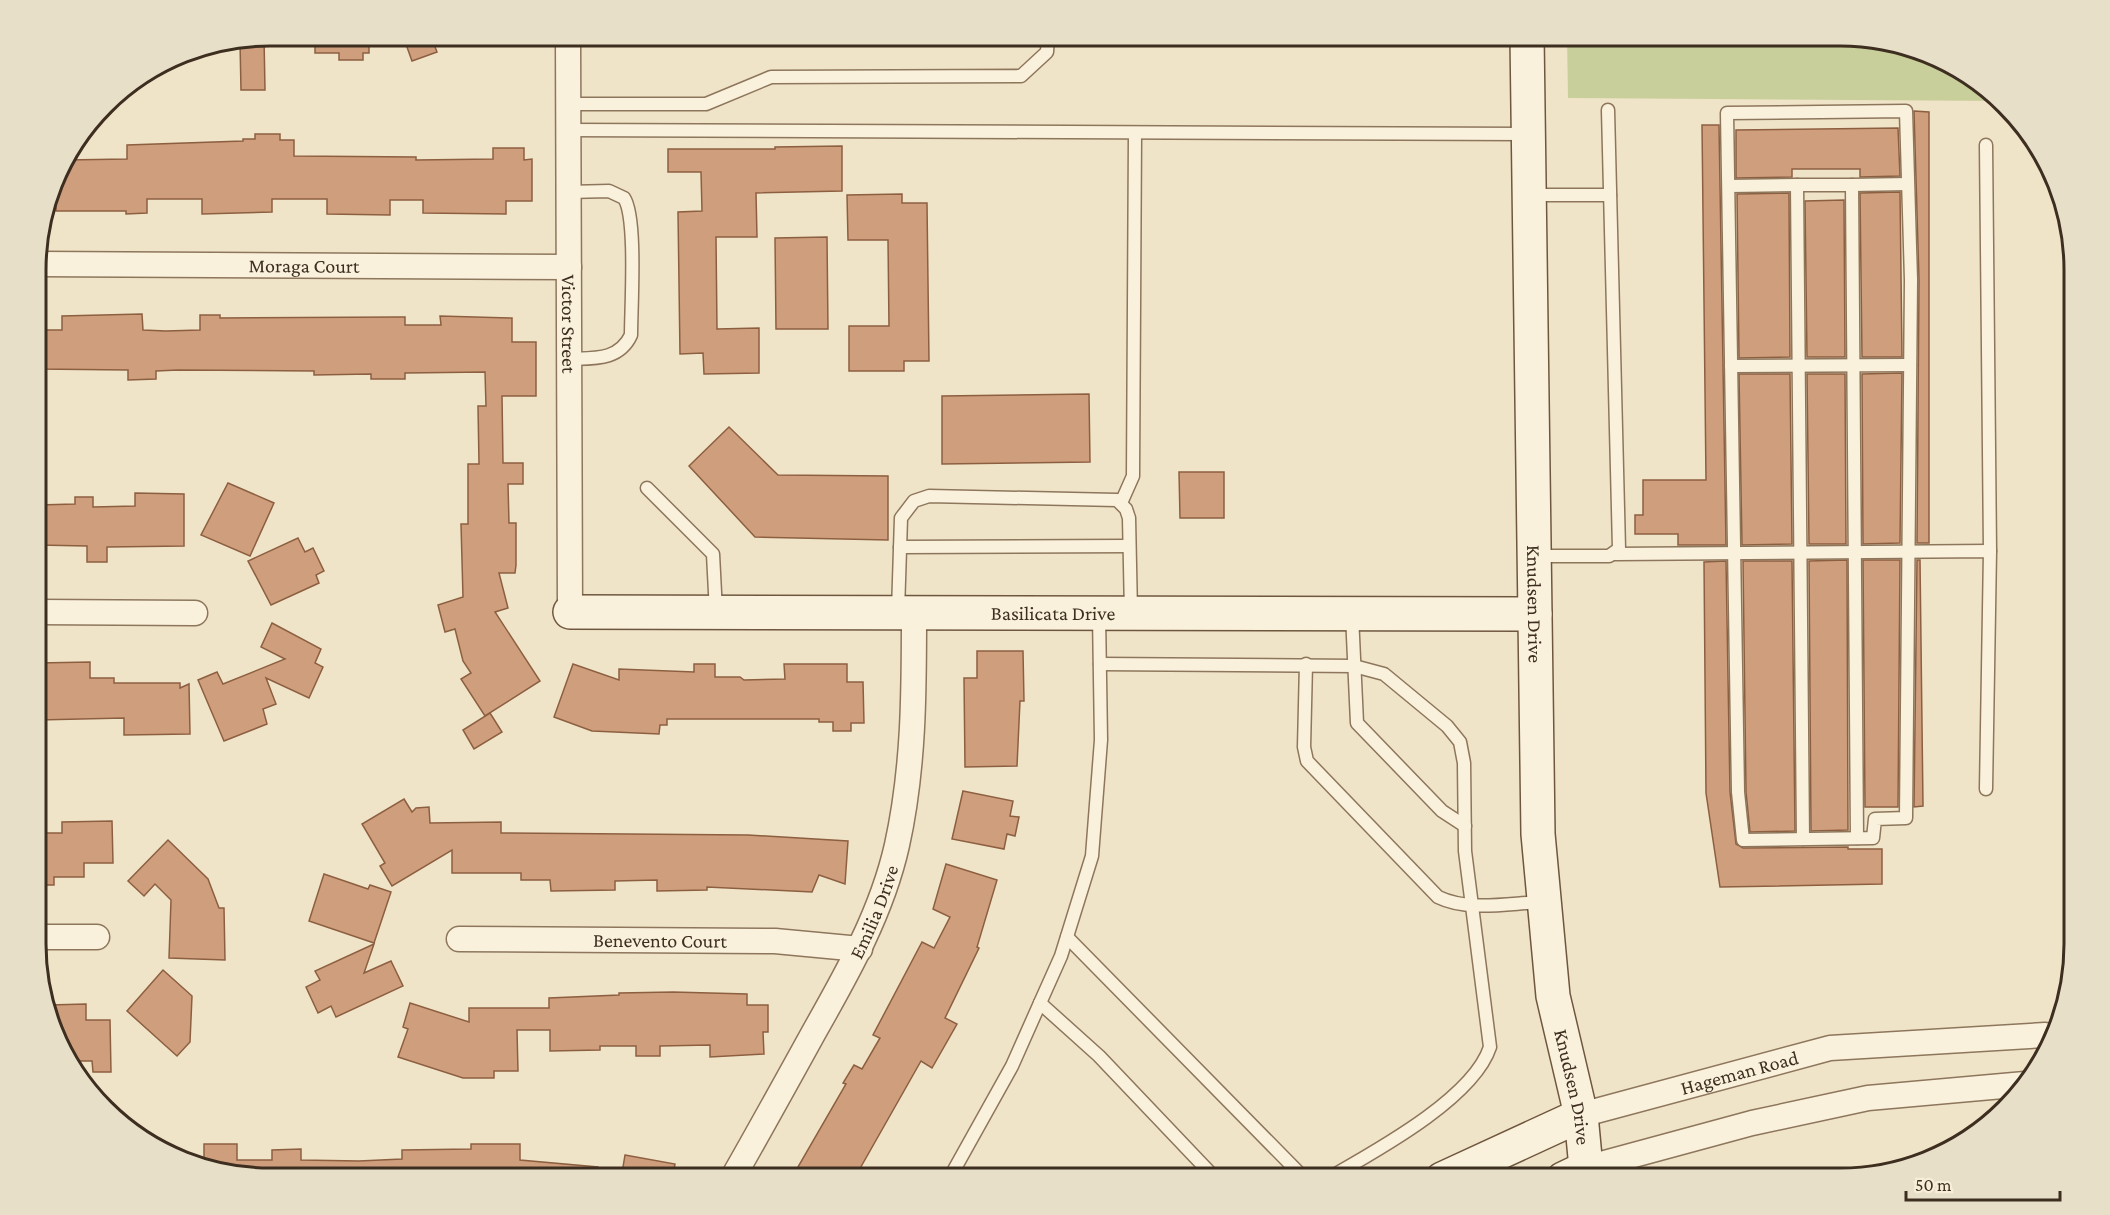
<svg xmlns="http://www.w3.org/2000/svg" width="2110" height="1215" viewBox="0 0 2110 1215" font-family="'Crimson Pro',serif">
  <rect width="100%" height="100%" fill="#f0e4c8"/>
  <path fill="#c9cf9b" d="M 1567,36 L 1839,36 L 1900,44 L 1957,68 L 2000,101 L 1568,98 Z"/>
  <g fill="#cf9f7d" stroke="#8d5f41" stroke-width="1.5">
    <path d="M 315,36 L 369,36 L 369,53 L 363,53 L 363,60 L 339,60 L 339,53 L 315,53 Z"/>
    <path d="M 403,36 L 431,36 L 437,52 L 412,61 Z"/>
    <path d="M 264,37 L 265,90 L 241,90 L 240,42 Z"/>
    <path d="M 1914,111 L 1929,112 L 1929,543 L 1917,543 L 1919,280 Z"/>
    <path d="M 1702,125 L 1719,125 L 1726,545 L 1678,545 L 1678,534 L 1635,534 L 1635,515 L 1643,515 L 1643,480 L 1706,480 Z"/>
    <path d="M 1898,128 L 1900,176 L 1860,177 L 1860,169 L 1792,169 L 1792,177 L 1736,178 L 1736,130 Z"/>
    <path d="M 255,134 L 280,134 L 280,140 L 294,140 L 294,156 L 416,157 L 416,160 L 493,159 L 493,148 L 524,148 L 524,160 L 532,159 L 532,201 L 506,201 L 506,214 L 423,213 L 423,200 L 390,200 L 390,215 L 327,214 L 327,199 L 272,199 L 272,212 L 202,214 L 202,199 L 147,199 L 147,213 L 126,214 L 126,211 L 56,211 L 56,182 L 66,160 L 127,159 L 127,145 L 243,141 L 243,139 L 255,139 Z"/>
    <path d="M 842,146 L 842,191 L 756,193 L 757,237 L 716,237 L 717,329 L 759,328 L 759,373 L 704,374 L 703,353 L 680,354 L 678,212 L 702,211 L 701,172 L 668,172 L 668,149 L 775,149 L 775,147 Z"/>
    <path d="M 1900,192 L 1902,357 L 1862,357 L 1860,193 Z"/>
    <path d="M 1789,193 L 1790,357 L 1739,358 L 1737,194 Z"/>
    <path d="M 902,194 L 902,203 L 927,203 L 929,361 L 904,361 L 904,371 L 849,371 L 849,326 L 889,326 L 888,240 L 848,240 L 847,195 Z"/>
    <path d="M 1844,200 L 1845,357 L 1807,357 L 1805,201 Z"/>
    <path d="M 827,237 L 828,329 L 776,329 L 775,238 Z"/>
    <path d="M 142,314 L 143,330 L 166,331 L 200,330 L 200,315 L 220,315 L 220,318 L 397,317 L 405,317 L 405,325 L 441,325 L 440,316 L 512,318 L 512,342 L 536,342 L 536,396 L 502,396 L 503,463 L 523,463 L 523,484 L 508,484 L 509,523 L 516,523 L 516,565 L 515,573 L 499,573 L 508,608 L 495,612 L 540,681 L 485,716 L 461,679 L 471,673 L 463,661 L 455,629 L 445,632 L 438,605 L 463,597 L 461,524 L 468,524 L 468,464 L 479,464 L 478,406 L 486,406 L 485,372 L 405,373 L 405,379 L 371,379 L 371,374 L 314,375 L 314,371 L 178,370 L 156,371 L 156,379 L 128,380 L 128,370 L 38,369 L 38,330 L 62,330 L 62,316 Z"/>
    <path d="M 1902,373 L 1900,543 L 1863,544 L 1862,374 Z"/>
    <path d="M 1739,374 L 1790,374 L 1792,544 L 1742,545 Z"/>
    <path d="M 1807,374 L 1845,374 L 1846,544 L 1809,544 Z"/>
    <path d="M 1089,394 L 1090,462 L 942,464 L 942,396 Z"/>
    <path d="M 729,427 L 778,475 L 888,476 L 888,540 L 755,537 L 689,466 Z"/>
    <path d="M 1179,472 L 1224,472 L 1224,518 L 1180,518 Z"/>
    <path d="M 228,483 L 274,503 L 250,556 L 201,535 Z"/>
    <path d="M 135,493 L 184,494 L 184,546 L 107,547 L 107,562 L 87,562 L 87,546 L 38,545 L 38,505 L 75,504 L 75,497 L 93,497 L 93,507 L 135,506 Z"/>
    <path d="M 298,538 L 305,552 L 313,548 L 324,571 L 316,575 L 319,583 L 271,605 L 248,561 Z"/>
    <path d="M 1847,560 L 1848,830 L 1811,831 L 1809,561 Z"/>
    <path d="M 1863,560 L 1900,560 L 1898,807 L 1865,807 Z"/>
    <path d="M 1917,560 L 1920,560 L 1923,806 L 1914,807 Z"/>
    <path d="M 1726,561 L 1730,792 L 1736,844 L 1743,848 L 1848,847 L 1848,849 L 1882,849 L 1882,884 L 1720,887 L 1706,793 L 1704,562 Z"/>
    <path d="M 1743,561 L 1792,561 L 1795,831 L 1750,832 L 1746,792 Z"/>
    <path d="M 272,623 L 321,649 L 315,663 L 323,667 L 309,698 L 266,678 L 276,704 L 263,709 L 267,724 L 224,741 L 198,680 L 217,672 L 223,684 L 285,659 L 261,647 Z"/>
    <path d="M 977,651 L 1023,651 L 1024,701 L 1020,701 L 1017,766 L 965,767 L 964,678 L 977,678 Z"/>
    <path d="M 90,662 L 90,678 L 114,678 L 114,683 L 180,683 L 180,688 L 189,684 L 190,734 L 124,735 L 124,718 L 38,720 L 38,663 Z"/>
    <path d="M 573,664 L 619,680 L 619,669 L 694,672 L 694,664 L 715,664 L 715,677 L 740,677 L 744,680 L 785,679 L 784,664 L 847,664 L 847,682 L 863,682 L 864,723 L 851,723 L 851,731 L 833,731 L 833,722 L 819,722 L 819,719 L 667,719 L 667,725 L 660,725 L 659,734 L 592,731 L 554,717 Z"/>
    <path d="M 490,713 L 502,732 L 474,749 L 463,730 Z"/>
    <path d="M 963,791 L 1013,801 L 1010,816 L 1019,817 L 1015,836 L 1007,834 L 1004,849 L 952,839 Z"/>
    <path d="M 404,799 L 412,812 L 416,808 L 429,807 L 430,823 L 501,822 L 501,833 L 748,835 L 848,841 L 845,884 L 819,875 L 812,892 L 707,887 L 707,890 L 657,891 L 657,880 L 615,881 L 615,890 L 551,891 L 550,880 L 521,880 L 521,873 L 452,873 L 452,850 L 392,886 L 380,866 L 385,863 L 362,824 Z"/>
    <path d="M 112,821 L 113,863 L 84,863 L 84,877 L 54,877 L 54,885 L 38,885 L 38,833 L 62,833 L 62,822 Z"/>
    <path d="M 168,840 L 208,879 L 219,908 L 224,908 L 225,960 L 169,958 L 171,900 L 155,884 L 144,896 L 128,881 Z"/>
    <path d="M 946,864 L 997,880 L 977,947 L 979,948 L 945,1018 L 957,1024 L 932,1068 L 921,1061 L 854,1179 L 791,1179 L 846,1084 L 843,1083 L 854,1065 L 862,1069 L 880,1038 L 873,1035 L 922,942 L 934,948 L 950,917 L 933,909 Z"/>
    <path d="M 324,874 L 368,889 L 370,885 L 391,892 L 374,943 L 309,921 Z"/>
    <path d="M 374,944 L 364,973 L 391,961 L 403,986 L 336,1017 L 331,1006 L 318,1013 L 306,987 L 320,980 L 315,971 Z"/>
    <path d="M 163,970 L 192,996 L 190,1042 L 177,1056 L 127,1011 Z"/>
    <path d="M 673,992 L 747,994 L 747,1005 L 768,1005 L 768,1032 L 763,1032 L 764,1054 L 710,1057 L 710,1045 L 660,1046 L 660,1056 L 636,1056 L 636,1046 L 600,1046 L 600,1050 L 550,1051 L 550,1030 L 517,1030 L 518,1071 L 494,1071 L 494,1078 L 463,1078 L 398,1057 L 408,1029 L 403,1027 L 410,1003 L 469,1022 L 469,1008 L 549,1008 L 549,998 L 619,995 L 619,993 Z"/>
    <path d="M 86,1004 L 86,1020 L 110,1020 L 111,1072 L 93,1072 L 92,1061 L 70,1061 L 49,1005 Z"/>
    <path d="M 204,1144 L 237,1144 L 237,1160 L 272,1160 L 272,1150 L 301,1149 L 301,1160 L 359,1161 L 402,1159 L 402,1150 L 471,1149 L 471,1144 L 520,1144 L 520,1160 L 598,1167 L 598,1179 L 271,1179 L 204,1168 Z"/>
    <path d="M 625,1155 L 675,1164 L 672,1179 L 621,1179 Z"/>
  </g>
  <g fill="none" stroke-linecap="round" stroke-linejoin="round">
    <defs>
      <g id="lane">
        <path d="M 568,104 L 706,104 L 771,77 L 1021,76 L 1047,52 L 1048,36"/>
        <path d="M 1906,111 L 1911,280 L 1906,818 L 1875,819 L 1873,838 L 1743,840 L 1738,792 L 1727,113 Z"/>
        <path d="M 568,130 L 1528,134"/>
        <path d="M 1986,145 L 1990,551"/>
        <path d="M 1852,185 L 1908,184"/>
        <path d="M 1729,186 L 1797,185"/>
        <path d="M 568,192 L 609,191 L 624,198 C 637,217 631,307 631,335 C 619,361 593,358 569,359"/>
        <path d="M 1531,195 L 1610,195"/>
        <path d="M 1731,366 L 1910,365"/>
        <path d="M 647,488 L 713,554 L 716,612"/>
        <path d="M 1121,503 L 1133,476 L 1135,134"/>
        <path d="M 900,547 L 1129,546"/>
        <path d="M 1615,554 L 1990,551 L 1986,789"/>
        <path d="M 1535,556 L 1609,556 L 1619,549 L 1608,110"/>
        <path d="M 898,611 L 901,518 L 914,501 L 929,496 L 1117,500 L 1126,509 L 1129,518 L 1131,613"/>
        <path d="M 1352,615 L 1357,723 L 1442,811 L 1465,826"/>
        <path d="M 1100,664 L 1354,666 L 1384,674 L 1447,726 L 1460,742 L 1464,763 L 1465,851 L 1490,1047 C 1473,1099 1374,1152 1327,1179"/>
        <path d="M 1306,664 L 1304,747 L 1307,761 L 1438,897 C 1469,912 1509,903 1543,902"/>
        <path d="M 1803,839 L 1797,185 L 1852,185 L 1857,838"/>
        <path d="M 1067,937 L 1305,1179"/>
        <path d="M 1040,1003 L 1099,1056 L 1216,1179"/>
        <path d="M 949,1179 L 1012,1066 L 1040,1003 L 1061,956 L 1092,856 L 1101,740 L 1099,615"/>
      </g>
      <g id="street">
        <path id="s1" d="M 568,36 L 570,612"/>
        <path id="s2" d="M 38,264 L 569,267"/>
        <path d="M 38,612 L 195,613"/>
        <path d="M 38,937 L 97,937"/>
        <path id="s3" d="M 459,939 L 775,941 L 860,949"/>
        <path id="s4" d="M 1581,1115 L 1830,1048 L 2045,1035 L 2050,1037"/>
        <path d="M 1586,1168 L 1752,1123 L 1868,1098 L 2025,1084"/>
        <path id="s5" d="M 732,1179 C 760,1130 787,1081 814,1032 C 848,972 882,912 897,845 C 914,768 914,692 914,614"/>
      </g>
      <g id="secondary">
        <path id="s6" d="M 1527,36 L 1538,834 L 1553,996 L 1581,1115 L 1586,1168 L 1563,1179"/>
        <path id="s7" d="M 570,612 L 1535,614"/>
        <path d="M 1442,1179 L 1581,1115"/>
      </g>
    </defs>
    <use href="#lane" stroke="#8d765c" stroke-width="15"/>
    <use href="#street" stroke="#8d765c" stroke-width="27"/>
    <use href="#secondary" stroke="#6f573f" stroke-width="36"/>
    <use href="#lane" stroke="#faf1dc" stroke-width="12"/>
    <use href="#street" stroke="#faf1dc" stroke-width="24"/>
    <use href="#secondary" stroke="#faf1dc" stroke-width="33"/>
  </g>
  <g text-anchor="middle" stroke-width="5" stroke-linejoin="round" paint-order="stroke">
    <g font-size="20" fill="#3d2e20" stroke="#f7eed8">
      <text dy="7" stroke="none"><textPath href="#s2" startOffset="266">Moraga Court</textPath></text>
      <text dy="7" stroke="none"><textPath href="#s1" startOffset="288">Victor Street</textPath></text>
      <text dy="7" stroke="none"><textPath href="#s6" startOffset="568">Knudsen Drive</textPath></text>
      <text dy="7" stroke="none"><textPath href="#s7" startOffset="483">Basilicata Drive</textPath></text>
      <text dy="7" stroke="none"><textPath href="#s5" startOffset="303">Emilia Drive</textPath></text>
      <text dy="7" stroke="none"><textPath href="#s3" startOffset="201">Benevento Court</textPath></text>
      <text dy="7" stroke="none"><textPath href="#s4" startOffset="164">Hageman Road</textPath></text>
      <text dy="7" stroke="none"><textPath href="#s6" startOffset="1054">Knudsen Drive</textPath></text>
    </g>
  </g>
  <path d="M0 0H2110V1215H0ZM270 46H1840A224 224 0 0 1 2064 270V944A224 224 0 0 1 1840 1168H270A224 224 0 0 1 46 944V270A224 224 0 0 1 270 46Z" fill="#e8dfc9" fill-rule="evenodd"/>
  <path fill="none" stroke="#3d2e20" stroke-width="3" d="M270 46H1840A224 224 0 0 1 2064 270V944A224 224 0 0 1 1840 1168H270A224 224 0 0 1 46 944V270A224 224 0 0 1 270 46Z"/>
  <path d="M1906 1191v9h154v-9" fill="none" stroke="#3d2e20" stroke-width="3"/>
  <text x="1915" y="1191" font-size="18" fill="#3d2e20" stroke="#f7eed8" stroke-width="4.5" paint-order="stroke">50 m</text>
</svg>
